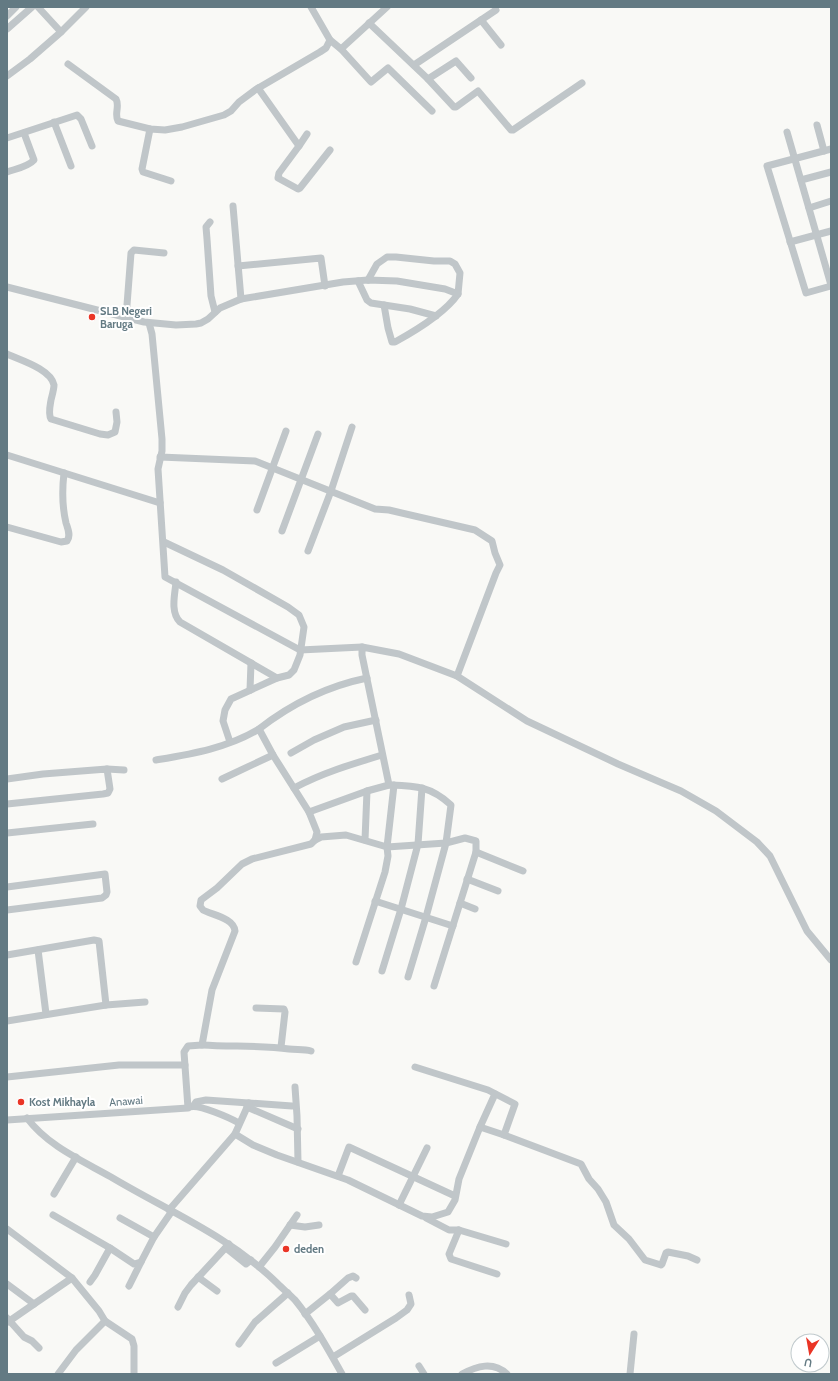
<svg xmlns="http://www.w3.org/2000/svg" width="838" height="1381" viewBox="0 0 838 1381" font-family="Cabin,sans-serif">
  <rect width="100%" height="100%" fill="#f9f9f6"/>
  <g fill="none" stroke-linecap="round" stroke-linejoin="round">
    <g stroke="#c0c6c9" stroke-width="7">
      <path d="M 38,7 L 61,32 L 86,7"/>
      <path d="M 7,16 L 16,7"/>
      <path d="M 481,20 L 501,45"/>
      <path d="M 369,23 L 428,79 L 456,61 L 471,78"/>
      <path d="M 7,29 L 32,7"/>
      <path d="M 330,40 L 341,49 L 371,82 L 388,68 L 432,111"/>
      <path d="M 341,49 L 387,7"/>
      <path d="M 68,64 L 116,99 C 120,106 114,114 118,121 L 150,129 L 165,130 L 182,127 L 224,115 L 231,111 L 239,102 L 255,90 L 320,52 L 326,48 L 330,40 L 311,7"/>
      <path d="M 414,65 L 496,10"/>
      <path d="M 7,76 L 30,59 L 61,32"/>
      <path d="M 428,79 L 454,107 L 456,107 L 478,91 L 511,130 L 513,130 L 582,83"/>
      <path d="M 258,88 L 299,146 L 279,173 L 278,178 L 298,189 L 300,188 L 330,150"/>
      <path d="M 54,122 L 71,166"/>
      <path d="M 817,125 L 824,151"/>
      <path d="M 150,129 L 142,169 L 143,172 L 171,181"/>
      <path d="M 787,132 L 831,285"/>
      <path d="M 7,138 L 77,115 L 81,119 L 92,146"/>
      <path d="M 299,146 L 307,134"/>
      <path d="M 831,149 L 767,166 L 806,293 L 831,286"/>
      <path d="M 7,172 C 15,169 28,167 34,160 L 24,133"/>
      <path d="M 801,180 L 831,172"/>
      <path d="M 233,206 L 241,299"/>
      <path d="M 809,208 L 831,201"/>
      <path d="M 210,222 L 206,227 L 207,239 L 211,296 L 215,312"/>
      <path d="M 790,242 L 831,231"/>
      <path d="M 238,266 L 321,258 L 325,286"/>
      <path d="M 368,280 L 377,264 L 387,257 L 396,257 L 434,261 L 450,261 L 455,264 L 460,273 L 458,294"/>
      <path d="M 358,281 L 367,300 L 371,303 L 410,309 L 436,316"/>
      <path d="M 7,287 L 144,322 L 176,325 L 196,324 L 201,323 L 208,319 L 220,308 L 241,299 L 343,282 L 368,280 L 397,281 L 445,289 L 458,294 C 445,313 415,331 395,342 L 392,342 L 388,328 L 384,305"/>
      <path d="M 126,318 L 131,253 L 134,250 L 164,253"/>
      <path d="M 149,323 L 152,334 L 162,439 L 162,451 L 158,469 L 165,577 L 300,650 L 362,647"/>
      <path d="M 7,354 C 20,360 51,369 54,385 C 54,389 52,396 51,400 C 50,406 48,414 51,419 L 100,434 L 108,435 L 115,432 L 117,422 L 116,412"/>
      <path d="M 7,455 L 160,503"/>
      <path d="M 160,457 L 255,461 L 375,509 L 389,510 L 475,530 L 492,541 L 495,553 L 500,565 L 496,573 L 457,676"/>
      <path d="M 257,510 L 286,431"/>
      <path d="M 7,527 L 61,542 L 67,541 C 71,536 68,529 66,523 C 62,506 62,490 64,473"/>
      <path d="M 282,531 L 318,434"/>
      <path d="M 164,542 L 223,570 L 288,607 L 299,615 L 304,627 L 300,655 L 294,670 L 289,675 L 277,678 L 180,622 C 170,612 175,594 176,582"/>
      <path d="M 308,551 L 331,491 L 352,427"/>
      <path d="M 250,690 L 251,663"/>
      <path d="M 259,729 C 291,704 328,686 367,678"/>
      <path d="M 230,742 L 223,721 L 225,710 L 231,699 L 277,678"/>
      <path d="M 291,753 L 314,740 L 344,727 L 376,720"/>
      <path d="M 107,769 L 124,770"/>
      <path d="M 7,779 L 43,774 L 107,769 L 110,789 L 108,793 L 103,794 L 7,804"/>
      <path d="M 222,779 L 273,755"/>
      <path d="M 389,785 C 416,786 430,786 451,805 L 446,843 L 426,917 L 408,977"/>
      <path d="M 294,788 C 322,773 352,764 382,755"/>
      <path d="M 309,812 L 367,791 L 389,785 L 362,655 L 362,647 L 399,654 L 457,676 L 527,721 L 618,764 L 681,791 L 716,811 L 757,842 L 770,856 L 807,931 L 831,960"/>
      <path d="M 7,833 L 93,824"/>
      <path d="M 315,840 L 321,837 L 346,835 L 387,847 L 446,843 L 465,838 L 476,841 L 476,852 L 434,986"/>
      <path d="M 365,840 L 367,791"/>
      <path d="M 476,852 L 523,871"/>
      <path d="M 467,879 L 498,891"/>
      <path d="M 7,887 L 105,874 L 107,892 L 106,895 L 102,898 L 7,910"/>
      <path d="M 375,901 L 453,926"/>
      <path d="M 460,903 L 475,909"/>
      <path d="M 38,950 L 46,1014"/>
      <path d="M 7,955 L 94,940 L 99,941 L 106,1005"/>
      <path d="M 356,962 L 385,872 L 388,856 L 387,847 L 394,785"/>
      <path d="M 382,971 L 401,909 L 418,844 L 422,788"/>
      <path d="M 256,1008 L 284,1009 L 285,1012 L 281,1047"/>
      <path d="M 7,1021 L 106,1005 L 145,1002"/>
      <path d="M 202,1045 C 231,1047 261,1045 289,1049 C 296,1050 304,1049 311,1051"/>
      <path d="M 415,1067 L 488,1090 L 515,1104 L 504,1135 L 581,1164 L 589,1179 L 598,1189 L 606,1202 L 614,1225 L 629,1239 L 645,1260 L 661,1265 L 662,1264 L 666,1253 L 668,1252 L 688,1256 L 697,1260"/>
      <path d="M 7,1077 L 119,1065 L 185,1065"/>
      <path d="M 295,1087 L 297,1116 L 298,1162"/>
      <path d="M 194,1105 L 196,1102 L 206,1100 L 292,1106"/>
      <path d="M 190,1107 C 199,1104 230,1118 239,1123"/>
      <path d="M 247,1107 L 298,1129"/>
      <path d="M 27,1118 C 48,1146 81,1160 111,1177 C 168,1211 229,1236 277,1283 C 283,1289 289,1294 295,1300 C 313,1322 328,1349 342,1374"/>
      <path d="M 7,1120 L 188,1108 L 184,1052 L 188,1046 L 202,1045 L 212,990 L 235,931 C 234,918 212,915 203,910 L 200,906 L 201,900 L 217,888 L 242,864 L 252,859 L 311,844 L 315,840 L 317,832 L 309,812 L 273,755 L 259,729 C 228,748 191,754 156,760"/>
      <path d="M 480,1127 L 504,1135"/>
      <path d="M 235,1134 L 249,1103"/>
      <path d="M 338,1176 L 349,1147 L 455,1196"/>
      <path d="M 54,1194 L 76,1157"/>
      <path d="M 399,1205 L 427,1148"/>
      <path d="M 169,1210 L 235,1134 L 253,1145 L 277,1155 L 348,1180 L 422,1216 L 432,1217 L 448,1212 L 455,1200 L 459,1179 L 480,1127 L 495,1094"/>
      <path d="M 53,1215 L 110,1248 L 134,1264 L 141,1262 L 154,1237 L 172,1211"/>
      <path d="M 120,1218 L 154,1237"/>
      <path d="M 426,1218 L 449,1230 L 459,1230 L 506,1244"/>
      <path d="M 290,1225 L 305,1227 L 319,1225"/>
      <path d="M 7,1229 L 72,1278 L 99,1311 L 105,1321 L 132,1339 L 134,1346 L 134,1374"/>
      <path d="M 459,1230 L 449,1254 L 451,1259 L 497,1274"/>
      <path d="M 226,1248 L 246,1264 L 251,1260"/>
      <path d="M 259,1267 L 275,1247 L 297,1215"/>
      <path d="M 198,1277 L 217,1291"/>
      <path d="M 90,1282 L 95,1275 L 110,1248"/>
      <path d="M 7,1284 L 34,1304 L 72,1278"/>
      <path d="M 129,1286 L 141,1262"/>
      <path d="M 330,1294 L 338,1303 L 351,1296 L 353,1296 L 365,1310"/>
      <path d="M 178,1307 L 185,1293 L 191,1285 L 229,1244"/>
      <path d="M 305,1314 L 330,1294 L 348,1278 L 353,1276 L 356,1278"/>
      <path d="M 7,1318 L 24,1337 L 32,1341 L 39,1348"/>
      <path d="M 8,1322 L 34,1304"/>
      <path d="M 239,1344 L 255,1322 L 288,1293"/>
      <path d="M 333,1357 L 396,1318 L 407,1310 L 411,1304 L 409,1295"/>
      <path d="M 276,1363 L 320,1336"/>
      <path d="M 419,1366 L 424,1374"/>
      <path d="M 58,1374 L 76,1350 L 105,1321"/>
      <path d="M 462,1374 C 477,1366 493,1361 507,1374"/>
      <path d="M 630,1374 L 634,1334"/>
    </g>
  </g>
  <g fill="#ea3526" stroke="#fff" stroke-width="1.5">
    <circle cx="92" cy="317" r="4"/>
    <circle cx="21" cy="1102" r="4"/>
    <circle cx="286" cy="1249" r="4"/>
  </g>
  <g text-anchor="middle" stroke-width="4" stroke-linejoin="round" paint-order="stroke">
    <g font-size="11" font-weight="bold" fill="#637a83" stroke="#fff" text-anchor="start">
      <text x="100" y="315">SLB Negeri<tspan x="100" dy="13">Baruga</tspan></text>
      <text x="29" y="1106">Kost Mikhayla</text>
      <text x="294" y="1253">deden</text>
    </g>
    <g font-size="11" fill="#637a83" stroke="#fff">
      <text transform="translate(126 1101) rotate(-4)" y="4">Anawai</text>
    </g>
  </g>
  <rect width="838" height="1381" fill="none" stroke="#637a83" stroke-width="16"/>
  <g transform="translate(810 1353) rotate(191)"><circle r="19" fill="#ffffff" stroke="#c1cacd"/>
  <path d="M0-3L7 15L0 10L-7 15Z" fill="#ea3526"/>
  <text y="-6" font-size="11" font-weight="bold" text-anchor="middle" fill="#637a83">U</text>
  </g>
</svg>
